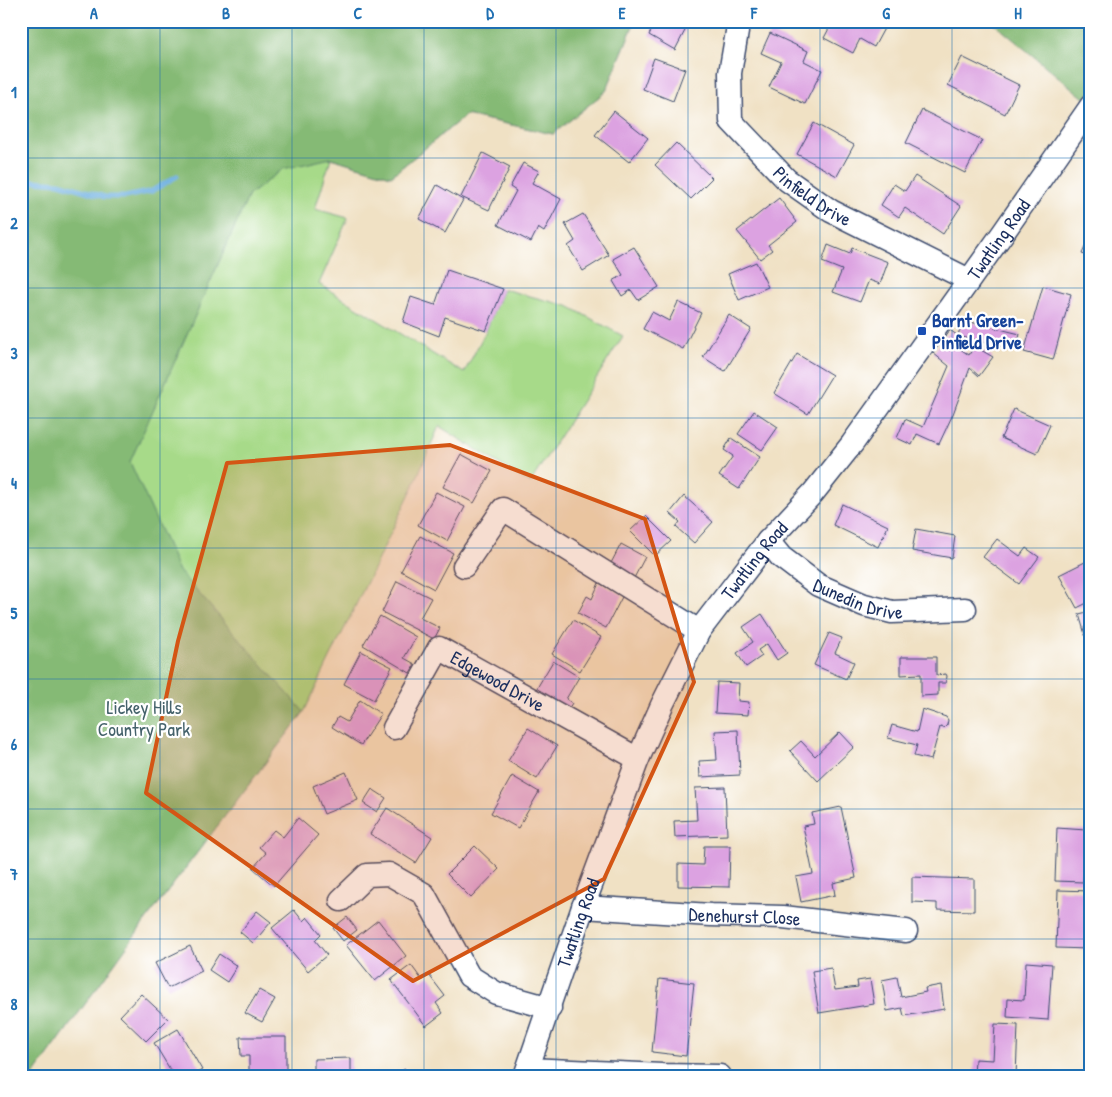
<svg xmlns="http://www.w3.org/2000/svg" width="1112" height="1097" viewBox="0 0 1112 1097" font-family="'Patrick Hand',sans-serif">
  <rect width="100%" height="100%" fill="#fff"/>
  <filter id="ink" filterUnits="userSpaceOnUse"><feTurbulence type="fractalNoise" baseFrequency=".02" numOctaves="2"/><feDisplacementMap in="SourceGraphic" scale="10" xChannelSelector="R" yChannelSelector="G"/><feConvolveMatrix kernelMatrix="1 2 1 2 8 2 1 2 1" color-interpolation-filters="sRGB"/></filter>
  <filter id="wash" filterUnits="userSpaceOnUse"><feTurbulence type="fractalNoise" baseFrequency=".0096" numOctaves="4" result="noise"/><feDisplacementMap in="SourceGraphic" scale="20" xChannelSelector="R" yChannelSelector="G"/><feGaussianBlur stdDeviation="1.12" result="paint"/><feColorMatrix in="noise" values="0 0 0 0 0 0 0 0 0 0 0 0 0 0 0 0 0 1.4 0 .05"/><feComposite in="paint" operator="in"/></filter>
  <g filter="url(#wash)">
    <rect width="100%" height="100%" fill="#f0e1c4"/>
    <path fill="#a7da89" stroke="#618474" d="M 21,21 L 635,21 L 606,91 L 553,134 L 466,115 L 391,176 L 331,158 L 315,209 L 348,218 L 319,284 L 464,373 L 486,331 L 503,289 L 568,306 L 623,336 L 530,483 L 439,426 L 412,489 L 304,712 L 143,924 L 33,1076 L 21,1076 Z"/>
    <g fill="#85ba75" stroke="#50746a">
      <path d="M 21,21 L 635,21 L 606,91 L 553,134 L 466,115 L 391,176 L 331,158 L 283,169 L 249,195 L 130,462 L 179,571 L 304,712 L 143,924 L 33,1076 L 21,1076 Z"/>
      <path d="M 991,21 L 1091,21 L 1091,91 L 1085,99 Z"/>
    </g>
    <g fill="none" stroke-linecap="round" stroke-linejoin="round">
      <path stroke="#6baee0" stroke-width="5" d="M 21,180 L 59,183 L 105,197 L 125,197 L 152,191 L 177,176"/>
    </g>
    <g id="blocks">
      <g fill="#dca2e1">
        <path d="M 656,21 L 690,21 L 675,50 L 649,35 Z"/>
        <path d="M 833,21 L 888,21 L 874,47 L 860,39 L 853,53 L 824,38 Z"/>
        <path d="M 770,33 L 808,51 L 804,61 L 822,70 L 805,104 L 769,87 L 781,62 L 761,53 Z"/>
        <path d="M 962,57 L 1019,85 L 1005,114 L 948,85 Z"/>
        <path d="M 654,58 L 685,69 L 673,101 L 643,89 Z"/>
        <path d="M 922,110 L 982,140 L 965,173 L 906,143 Z"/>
        <path d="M 614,111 L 648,138 L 629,162 L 595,135 Z"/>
        <path d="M 814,123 L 854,145 L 837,176 L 797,154 Z"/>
        <path d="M 676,143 L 712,178 L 691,199 L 655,165 Z"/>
        <path d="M 483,153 L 510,167 L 489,210 L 461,197 Z"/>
        <path d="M 523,163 L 539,171 L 532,183 L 561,199 L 544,232 L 538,228 L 531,242 L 498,225 L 516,191 L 510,187 Z"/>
        <path d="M 915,176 L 961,206 L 943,234 L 905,208 L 899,217 L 881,205 L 894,184 L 905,191 Z"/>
        <path d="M 437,185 L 463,200 L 445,233 L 419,219 Z"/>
        <path d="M 779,198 L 797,222 L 768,245 L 772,250 L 760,259 L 737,231 Z"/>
        <path d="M 583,214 L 609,255 L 583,271 L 568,246 L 575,241 L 565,224 Z"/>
        <path d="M 1091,233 L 1091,257 L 1082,254 Z"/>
        <path d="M 828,245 L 850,254 L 852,248 L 888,262 L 880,284 L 869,280 L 860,302 L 833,292 L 842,270 L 822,262 Z"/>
        <path d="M 634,247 L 659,287 L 638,300 L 631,290 L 622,296 L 613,281 L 623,275 L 613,259 Z"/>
        <path d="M 756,262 L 768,287 L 739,300 L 728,274 Z"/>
        <path d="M 447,270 L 503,289 L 486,331 L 445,317 L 439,336 L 403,322 L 411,297 L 435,305 Z"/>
        <path d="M 1043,286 L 1071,294 L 1053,360 L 1024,352 Z"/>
        <path d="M 678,302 L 701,313 L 683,349 L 643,329 L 652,312 L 669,321 Z"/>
        <path d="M 729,315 L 751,329 L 725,371 L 703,357 Z"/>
        <path d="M 962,320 L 1020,334 L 1016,350 L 958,336 L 953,344 L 969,355 L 974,346 L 993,357 L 979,376 L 970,368 L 953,414 L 939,444 L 917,434 L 912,445 L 897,438 L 905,419 L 923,427 L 949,366 L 933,353 L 950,330 L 958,336 Z"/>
        <path d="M 797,354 L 832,375 L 808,414 L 774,393 Z"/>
        <path d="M 1014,409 L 1050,425 L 1037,454 L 1001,438 Z"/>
        <path d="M 754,411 L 778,427 L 762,450 L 738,434 Z"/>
        <path d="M 731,438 L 760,457 L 739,489 L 719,476 L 733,456 L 724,450 Z"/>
        <path d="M 461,454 L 492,471 L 474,503 L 443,487 Z"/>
        <path d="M 436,492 L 465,507 L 447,541 L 418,525 Z"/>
        <path d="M 684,496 L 713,522 L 694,543 L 676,527 L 680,522 L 670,513 Z"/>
        <path d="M 842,504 L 888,526 L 878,547 L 833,525 Z"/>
        <path d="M 646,516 L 671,541 L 655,556 L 630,531 Z"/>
        <path d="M 916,529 L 955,536 L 952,558 L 912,551 Z"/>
        <path d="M 420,536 L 453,553 L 434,589 L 401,571 Z"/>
        <path d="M 997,539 L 1020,556 L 1026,548 L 1039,557 L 1019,584 L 983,557 Z"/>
        <path d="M 621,544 L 645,557 L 633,580 L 609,567 Z"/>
        <path d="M 1091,559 L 1091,601 L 1077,608 L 1059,575 Z"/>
        <path d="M 397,581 L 431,598 L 420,618 L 440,628 L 434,639 L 382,612 Z"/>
        <path d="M 599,583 L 623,595 L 606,628 L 578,613 L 587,596 L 592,599 Z"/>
        <path d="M 1091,611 L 1091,652 L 1090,652 L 1079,614 Z"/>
        <path d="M 762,614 L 787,653 L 777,660 L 767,644 L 758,650 L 762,656 L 746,667 L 737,653 L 753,642 L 743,627 Z"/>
        <path d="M 380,616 L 416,637 L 404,658 L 415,664 L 410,673 L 363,645 Z"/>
        <path d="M 573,620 L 601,637 L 580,671 L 552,654 Z"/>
        <path d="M 829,633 L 842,638 L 835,653 L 854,662 L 846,679 L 814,665 Z"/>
        <path d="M 361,651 L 392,667 L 374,700 L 344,684 Z"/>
        <path d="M 901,657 L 936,657 L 936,675 L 946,674 L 947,676 L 946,683 L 938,683 L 938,695 L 921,696 L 921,674 L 901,675 Z"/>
        <path d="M 553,661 L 579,677 L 566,699 L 572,703 L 566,713 L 534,693 Z"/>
        <path d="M 717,682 L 739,683 L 738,701 L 749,702 L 748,715 L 715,713 Z"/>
        <path d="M 360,700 L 381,714 L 361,745 L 332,727 L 338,717 L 347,722 Z"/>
        <path d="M 922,709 L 946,717 L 948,720 L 947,725 L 944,728 L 940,727 L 931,760 L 914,756 L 917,745 L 888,738 L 892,725 L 917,732 Z"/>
        <path d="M 528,728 L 557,746 L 537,779 L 508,761 Z"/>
        <path d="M 738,730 L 740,775 L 700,777 L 699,761 L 717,760 L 715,731 Z"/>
        <path d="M 840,732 L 854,747 L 818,781 L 790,751 L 801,741 L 815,756 Z"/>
        <path d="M 346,772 L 358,800 L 324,814 L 313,786 Z"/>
        <path d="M 512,776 L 539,792 L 518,828 L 491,813 Z"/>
        <path d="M 725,787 L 727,835 L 675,837 L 674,821 L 697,820 L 695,788 Z"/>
        <path d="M 372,789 L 386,798 L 377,812 L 363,803 Z"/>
        <path d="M 841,807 L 856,878 L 833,883 L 835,895 L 801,902 L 796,877 L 813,874 L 803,826 L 814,824 L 812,813 Z"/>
        <path d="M 387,808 L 432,837 L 416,863 L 370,834 Z"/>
        <path d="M 298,818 L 318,835 L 274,886 L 253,868 L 266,853 L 259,847 L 274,830 L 283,837 Z"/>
        <path d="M 1057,828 L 1086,830 L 1083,882 L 1055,881 Z"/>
        <path d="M 475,846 L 499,869 L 471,898 L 447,874 Z"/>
        <path d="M 704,846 L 730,846 L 729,887 L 678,886 L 678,864 L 703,865 Z"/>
        <path d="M 912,877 L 974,879 L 974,911 L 937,910 L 937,903 L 912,902 Z"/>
        <path d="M 1058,890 L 1091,891 L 1089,949 L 1056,948 Z"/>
        <path d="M 294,910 L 303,921 L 307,917 L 321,934 L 315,940 L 327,955 L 308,971 L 272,928 Z"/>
        <path d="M 257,911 L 271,922 L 253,943 L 240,932 Z"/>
        <path d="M 347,917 L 357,930 L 343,941 L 333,928 Z"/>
        <path d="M 378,920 L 406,956 L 375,981 L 346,945 Z"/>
        <path d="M 190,946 L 202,971 L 168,988 L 155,963 Z"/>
        <path d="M 219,954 L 237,966 L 227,982 L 209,970 Z"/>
        <path d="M 1026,962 L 1052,964 L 1048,1020 L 1007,1017 L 1008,999 L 1024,1000 Z"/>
        <path d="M 411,965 L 422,980 L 429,975 L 445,996 L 436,1003 L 443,1013 L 426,1026 L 391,980 Z"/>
        <path d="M 831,968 L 835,990 L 858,987 L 857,981 L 870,979 L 874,1004 L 819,1013 L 812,971 Z"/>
        <path d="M 897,977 L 901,997 L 926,992 L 925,988 L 941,985 L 944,1009 L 904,1016 L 902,1008 L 887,1011 L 882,980 Z"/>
        <path d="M 659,979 L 694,983 L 686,1056 L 652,1052 Z"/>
        <path d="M 259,990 L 275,999 L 262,1022 L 245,1013 Z"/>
        <path d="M 141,994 L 168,1019 L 146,1041 L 120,1016 Z"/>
        <path d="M 995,1024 L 1018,1025 L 1016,1076 L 974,1075 L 975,1059 L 993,1060 Z"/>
        <path d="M 178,1029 L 202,1070 L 192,1076 L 174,1076 L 154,1043 Z"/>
        <path d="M 240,1037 L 286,1037 L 286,1076 L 249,1076 L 249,1056 L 241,1056 Z"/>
        <path d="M 351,1058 L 351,1076 L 314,1076 L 314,1059 Z"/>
        <path d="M 404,1069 L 415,1076 L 399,1076 Z"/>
      </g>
    </g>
  </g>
  <g filter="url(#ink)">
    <use href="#blocks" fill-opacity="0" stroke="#3b4a6d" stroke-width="1"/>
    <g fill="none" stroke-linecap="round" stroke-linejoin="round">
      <defs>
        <g id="minor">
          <path id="s1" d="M 737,32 L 730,73 L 731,121 L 787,180 L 831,211 L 969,280"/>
          <path id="s2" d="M 768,541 L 781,557 L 818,585 L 864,605 L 892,612 L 965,609"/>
          <path d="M 464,566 L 503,509 L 699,631"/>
          <path id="s3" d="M 394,728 L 439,648 L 638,759"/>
          <path d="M 341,900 L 367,875 L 389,874 L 424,894 L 469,976 L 496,993 L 550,1008"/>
          <path id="s4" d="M 583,907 L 711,915 L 783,917 L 906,931"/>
          <path d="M 528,1069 L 662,1075 L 720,1076"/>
          <path id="s5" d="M 525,1076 L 583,907 L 638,759 L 662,705 L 699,631 L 768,541 L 813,493 L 852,444 L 1003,233 L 1091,106"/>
        </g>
      </defs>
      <use href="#minor" stroke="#3b4a6d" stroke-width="25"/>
      <use href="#minor" stroke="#fff" stroke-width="22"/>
    </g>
  </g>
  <path fill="#d45514" fill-opacity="0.2" stroke="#d45514" stroke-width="4" stroke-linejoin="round" d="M 450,445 L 645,519 L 694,682 L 604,879 L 413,981 L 146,793 L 178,641 L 227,463 Z"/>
  <path fill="none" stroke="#1f6fb2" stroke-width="1" stroke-opacity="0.55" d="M 160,21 L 160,1076M 292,21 L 292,1076M 424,21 L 424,1076M 556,21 L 556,1076M 688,21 L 688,1076M 820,21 L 820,1076M 952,21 L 952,1076M 21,158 L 1091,158M 21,288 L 1091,288M 21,418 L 1091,418M 21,548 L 1091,548M 21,679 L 1091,679M 21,809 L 1091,809M 21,939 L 1091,939"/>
  <rect fill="#1a4fb4" stroke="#fff" stroke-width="2" x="917" y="326" width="10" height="10" rx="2.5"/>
  <g text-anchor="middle" stroke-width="4.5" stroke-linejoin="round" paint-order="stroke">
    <g font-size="19" fill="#1b2f5e" stroke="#fff">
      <text dy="7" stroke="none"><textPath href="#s1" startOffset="201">Pinfield Drive</textPath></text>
      <text dy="7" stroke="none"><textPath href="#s5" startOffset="972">Twatling Road</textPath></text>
      <text dy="7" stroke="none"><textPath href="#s5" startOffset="568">Twatling Road</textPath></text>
      <text dy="7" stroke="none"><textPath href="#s2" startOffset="110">Dunedin Drive</textPath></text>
      <text dy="7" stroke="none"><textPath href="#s3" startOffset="159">Edgewood Drive</textPath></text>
      <text dy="7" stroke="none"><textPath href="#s4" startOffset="162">Denehurst Close</textPath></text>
      <text dy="7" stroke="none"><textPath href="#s5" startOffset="162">Twatling Road</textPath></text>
    </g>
    <g font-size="19" font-weight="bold" fill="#164399" stroke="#fff" text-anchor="start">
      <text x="932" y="327">Barnt Green-<tspan x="932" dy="22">Pinfield Drive</tspan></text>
    </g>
    <g font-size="19" fill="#45626b" stroke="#fff">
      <text x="144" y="714">Lickey Hills<tspan x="144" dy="22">Country Park</tspan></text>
    </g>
  </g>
  <rect width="1112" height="1097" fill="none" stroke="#fff" stroke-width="55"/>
  <rect x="28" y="28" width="1056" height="1042" fill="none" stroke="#1f6fb2" stroke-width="2"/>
  <g font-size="16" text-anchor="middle" font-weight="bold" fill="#1f6fb2">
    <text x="94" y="19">A</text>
    <text x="226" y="19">B</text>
    <text x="358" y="19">C</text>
    <text x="490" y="19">D</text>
    <text x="622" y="19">E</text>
    <text x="754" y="19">F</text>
    <text x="886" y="19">G</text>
    <text x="1018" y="19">H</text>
    <text x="14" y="98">1</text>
    <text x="14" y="229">2</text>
    <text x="14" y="359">3</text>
    <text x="14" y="489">4</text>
    <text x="14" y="619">5</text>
    <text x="14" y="750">6</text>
    <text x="14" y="880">7</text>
    <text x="14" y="1010">8</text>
  </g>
</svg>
